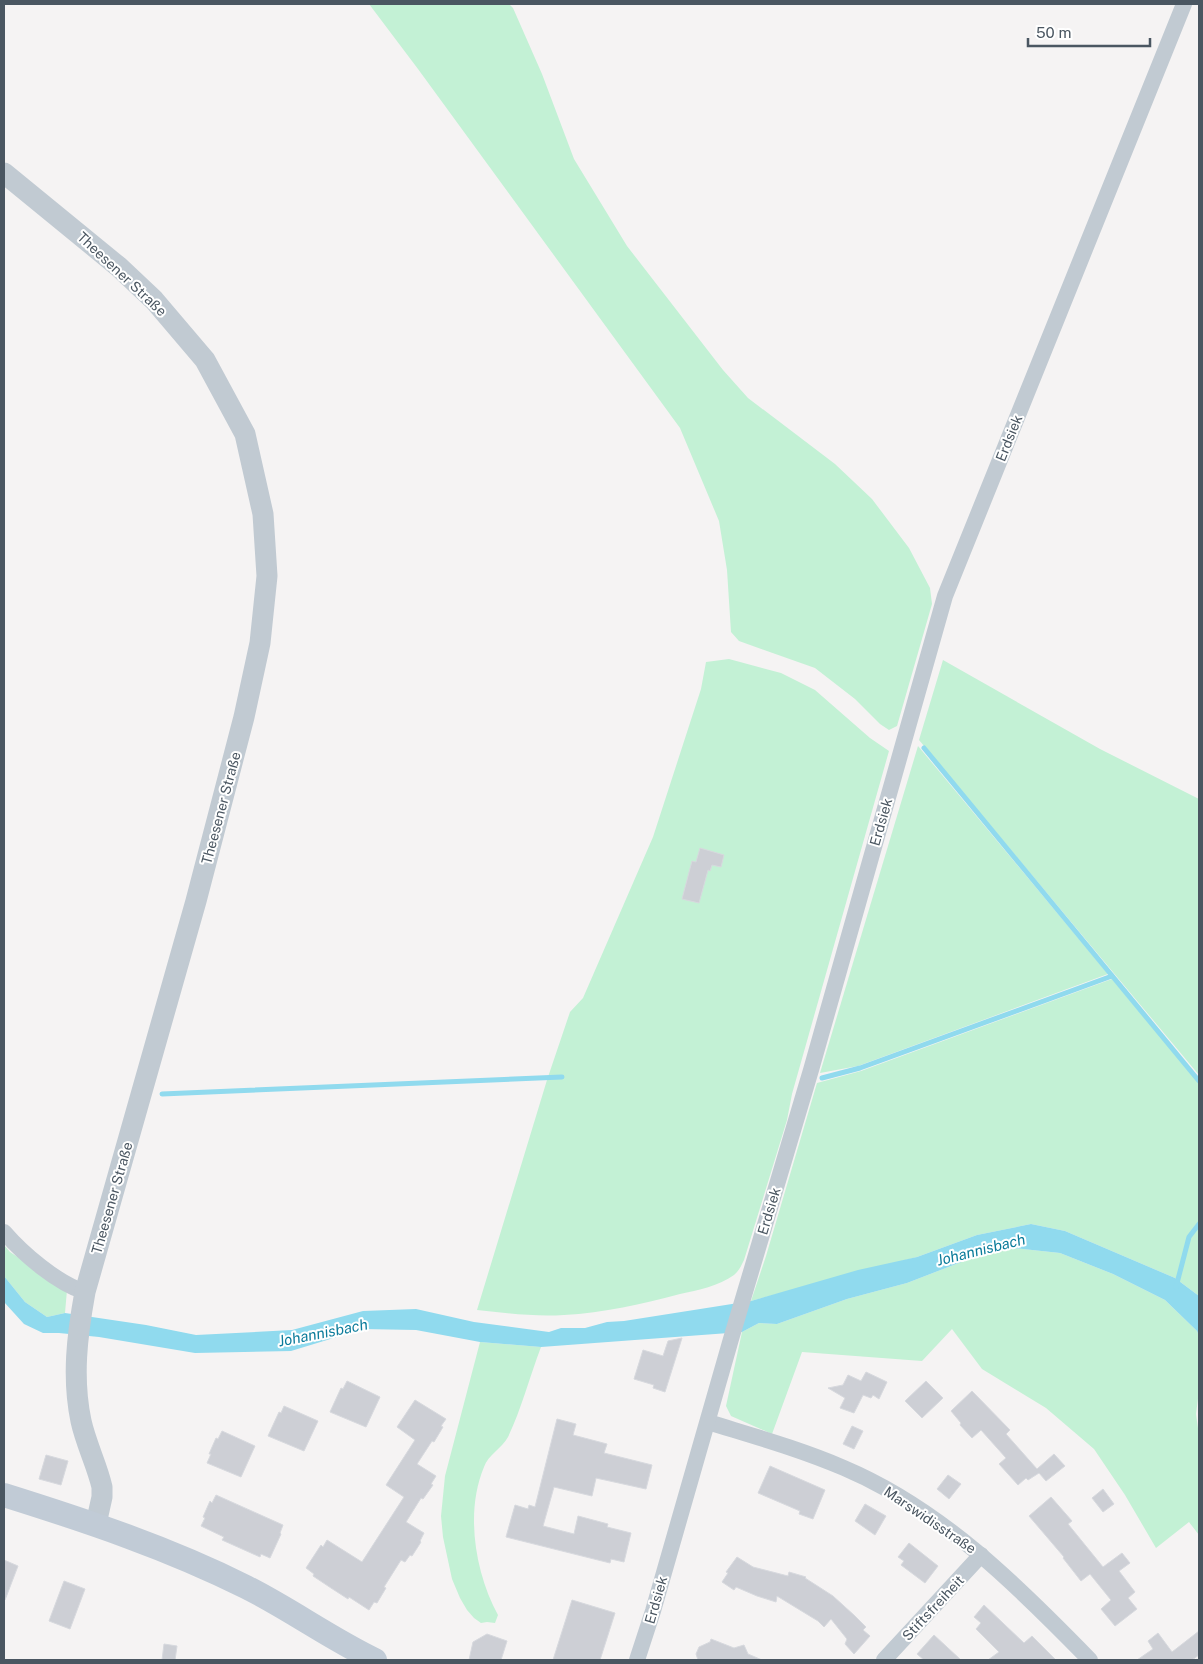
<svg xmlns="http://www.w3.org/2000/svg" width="1203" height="1664" viewBox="0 0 1203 1664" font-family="'Public Sans',sans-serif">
  <rect width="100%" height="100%" fill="#f5f3f3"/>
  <g fill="#c3f1d5">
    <path d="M 369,4 L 509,4 L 513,8 L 542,74 L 574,159 L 627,246 L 723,370 L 748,398 L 835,464 L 872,499 L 909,548 L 930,588 L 932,604 L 897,726 L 889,730 L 880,724 L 855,699 L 815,668 L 739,641 L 731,632 L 727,570 L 719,521 L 680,428 L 418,69 Z"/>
    <path d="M 729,659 L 781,673 L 815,690 L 870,738 L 889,751 L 792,1094 L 787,1120 L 744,1260 C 741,1266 739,1271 734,1275 C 719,1286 698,1290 680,1294 C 642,1304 604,1313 564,1315 C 535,1317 506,1313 477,1310 L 547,1080 L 570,1012 L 583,998 L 653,837 L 701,689 L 706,662 Z"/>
    <path d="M 943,660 L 1100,749 L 1199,799 L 1199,1075 L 919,740 Z"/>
    <path d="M 918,746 L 1108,974 L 858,1066 L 820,1073 Z"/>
    <path d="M 1112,979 L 1199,1083 L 1199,1296 L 1175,1278 L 1065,1231 L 1031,1224 L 977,1235 L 917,1257 L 751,1301 L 766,1256 L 817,1083 L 861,1071 Z"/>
    <path d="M 4,1245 L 10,1252 L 67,1290 L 65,1313 L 47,1317 L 25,1302 L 4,1276 Z"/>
    <path d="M 1014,1248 L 1060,1253 L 1113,1274 L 1165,1300 L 1197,1331 L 1199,1336 L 1199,1391 L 1196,1414 L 1199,1435 L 1199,1535 L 1189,1522 L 1156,1548 L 1125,1495 L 1094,1449 L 1046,1408 L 982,1369 L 952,1329 L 922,1361 L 802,1352 L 772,1434 L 731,1416 L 726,1406 L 742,1332 L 759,1323 L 777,1324 L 847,1299 L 907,1283 L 982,1254 Z"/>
    <path d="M 480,1342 L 541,1347 C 530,1376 521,1410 508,1437 C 502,1448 488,1455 484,1467 C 465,1512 475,1573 498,1615 L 495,1623 L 487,1622 L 481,1623 L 474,1618 L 467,1610 L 460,1598 L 452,1579 L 443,1537 L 441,1516 L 445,1476 Z"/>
  </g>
  <path fill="#90daee" d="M 1031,1224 L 1065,1231 L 1175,1278 L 1199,1296 L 1199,1336 L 1197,1331 L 1165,1300 L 1113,1274 L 1060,1253 L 1014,1248 L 982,1254 L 907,1283 L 847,1299 L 777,1324 L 759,1323 L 742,1332 L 541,1347 L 480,1342 L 416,1330 L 363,1329 L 291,1351 L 195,1353 L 99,1337 L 59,1333 L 43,1333 L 24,1324 L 4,1302 L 4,1276 L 25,1302 L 47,1317 L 65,1313 L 146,1325 L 196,1335 L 292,1330 L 363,1311 L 416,1309 L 474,1322 L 549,1332 L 561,1328 L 585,1328 L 607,1322 L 624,1321 L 751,1301 L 858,1270 L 917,1257 L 977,1235 Z"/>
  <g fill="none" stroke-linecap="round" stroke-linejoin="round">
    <g stroke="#90daee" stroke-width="5">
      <path d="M 924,748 L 1199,1081"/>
      <path d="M 822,1078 L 860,1068 L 1112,976"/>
      <path d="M 162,1094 L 562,1077"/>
      <path d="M 1176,1287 L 1189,1237 L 1199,1224"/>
    </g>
  </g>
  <g fill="#cdcfd5" stroke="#d7d9de">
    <path d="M 700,848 L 724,855 L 721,867 L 712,865 L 710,871 L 708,870 L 699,903 L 682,899 L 692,861 L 696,862 Z"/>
    <path d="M 682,1338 L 665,1392 L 653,1388 L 654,1385 L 634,1379 L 643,1350 L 663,1356 L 668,1341 Z"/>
    <path d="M 866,1372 L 887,1382 L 879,1399 L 873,1395 L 871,1398 L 863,1395 L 854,1413 L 840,1408 L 845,1398 L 828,1388 L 843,1385 L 848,1375 L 861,1381 Z"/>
    <path d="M 347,1381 L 380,1397 L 366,1427 L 330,1412 L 341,1388 L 343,1389 Z"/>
    <path d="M 926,1381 L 943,1398 L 922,1418 L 905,1401 Z"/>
    <path d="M 972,1391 L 1010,1430 L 1006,1434 L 1037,1469 L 1054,1454 L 1065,1466 L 1046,1481 L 1039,1473 L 1028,1480 L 1026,1478 L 1018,1485 L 999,1464 L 1006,1458 L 981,1430 L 972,1438 L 960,1425 L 961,1423 L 951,1411 Z"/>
    <path d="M 415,1400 L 446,1419 L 441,1426 L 443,1427 L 434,1442 L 432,1441 L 417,1464 L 436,1476 L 431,1484 L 433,1485 L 423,1499 L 421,1498 L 406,1522 L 424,1533 L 420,1541 L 421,1542 L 412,1556 L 410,1555 L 405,1562 L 401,1560 L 384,1587 L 386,1588 L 377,1603 L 374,1602 L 369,1610 L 349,1597 L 348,1599 L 331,1588 L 313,1576 L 314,1574 L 306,1568 L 321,1545 L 323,1547 L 327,1540 L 362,1562 L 404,1497 L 386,1485 L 415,1440 L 397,1427 Z"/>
    <path d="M 284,1406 L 318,1421 L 304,1451 L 268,1436 L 279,1412 L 281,1413 Z"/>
    <path d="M 557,1419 L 576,1424 L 573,1435 L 607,1444 L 604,1453 L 652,1465 L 646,1489 L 596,1478 L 592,1496 L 554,1487 L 543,1526 L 574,1534 L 578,1516 L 608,1524 L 607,1527 L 631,1533 L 624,1562 L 611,1559 L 610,1563 L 506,1537 L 515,1505 L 528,1509 L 529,1505 L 535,1507 Z"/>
    <path d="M 852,1426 L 863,1431 L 854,1449 L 843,1444 Z"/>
    <path d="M 222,1431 L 255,1446 L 241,1477 L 207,1463 L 211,1454 L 209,1454 L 216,1438 L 218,1439 Z"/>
    <path d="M 46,1455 L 68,1461 L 61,1485 L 39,1479 Z"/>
    <path d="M 770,1466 L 825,1490 L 813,1519 L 799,1514 L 800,1511 L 758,1493 Z"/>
    <path d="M 948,1475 L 961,1484 L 949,1499 L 937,1489 Z"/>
    <path d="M 1103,1489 L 1114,1504 L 1103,1512 L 1092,1498 Z"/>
    <path d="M 216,1495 L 283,1525 L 280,1533 L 281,1534 L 270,1558 L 261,1554 L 260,1557 L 222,1540 L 224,1537 L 201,1526 L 205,1518 L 203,1517 L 210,1501 L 212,1503 Z"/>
    <path d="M 1051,1497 L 1072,1521 L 1068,1524 L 1103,1567 L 1122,1553 L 1130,1563 L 1119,1571 L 1135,1592 L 1128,1598 L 1137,1609 L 1115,1626 L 1101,1609 L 1111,1600 L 1090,1574 L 1081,1581 L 1063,1558 L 1064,1557 L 1029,1516 Z"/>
    <path d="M 865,1504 L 886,1516 L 875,1535 L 855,1521 Z"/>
    <path d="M 909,1543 L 938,1566 L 925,1583 L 901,1565 L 904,1561 L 898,1557 Z"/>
    <path d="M 737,1557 L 753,1567 L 788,1576 L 789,1572 L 806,1577 L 805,1578 L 833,1596 L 855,1616 L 866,1627 L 863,1630 L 870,1636 L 854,1654 L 845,1644 L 847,1639 L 831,1619 L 824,1627 L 818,1621 L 777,1596 L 776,1602 L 757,1596 L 736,1587 L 734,1590 L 722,1582 L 728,1573 L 726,1572 Z"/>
    <path d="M 4,1560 L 18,1566 L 5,1600 L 4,1600 Z"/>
    <path d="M 64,1581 L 85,1589 L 70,1629 L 49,1621 Z"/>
    <path d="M 572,1600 L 615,1613 L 600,1660 L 553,1660 Z"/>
    <path d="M 984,1605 L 1024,1643 L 1032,1636 L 1056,1660 L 988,1660 L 999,1652 L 976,1629 L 981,1623 L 974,1617 Z"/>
    <path d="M 1199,1631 L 1199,1655 L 1192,1660 L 1137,1660 L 1153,1649 L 1148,1641 L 1158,1633 L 1172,1652 Z"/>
    <path d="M 487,1634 L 507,1641 L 501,1660 L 469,1660 L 473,1642 Z"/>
    <path d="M 934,1635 L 961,1660 L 924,1660 L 917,1654 Z"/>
    <path d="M 711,1639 L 734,1648 L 744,1645 L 748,1654 L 762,1660 L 698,1660 L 696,1654 L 699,1647 L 710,1642 Z"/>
    <path d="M 164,1644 L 177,1646 L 175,1660 L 162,1660 Z"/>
  </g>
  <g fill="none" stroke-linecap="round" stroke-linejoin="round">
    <g stroke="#c1cad2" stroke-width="16">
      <path d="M 4,1232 C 23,1254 57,1283 85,1292"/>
      <path d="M 708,1422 C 753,1436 800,1449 844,1468 C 941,1509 1018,1586 1090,1660"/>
      <path d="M 637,1660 L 653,1611 L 731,1339 L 811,1070 L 945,596 L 1184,4"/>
      <path d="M 884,1660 L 981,1555"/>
    </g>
    <path stroke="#c1cad2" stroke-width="21" d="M 4,173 L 119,267 L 154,300 L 205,360 L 245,434 L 263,514 L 267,576 L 260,643 L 244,717 L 196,901 L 85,1292 C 77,1336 72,1378 81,1421 C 86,1444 97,1465 102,1487 L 102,1497 L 96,1524"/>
    <path stroke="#c1cbd6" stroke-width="24" d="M 4,1495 C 87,1521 168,1548 246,1587 C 290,1609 331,1639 375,1660"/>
  </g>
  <g text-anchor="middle" stroke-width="4" stroke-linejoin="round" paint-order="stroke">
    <g font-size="14" fill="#4a5661" stroke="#fff">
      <text transform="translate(122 274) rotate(43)" y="5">Theesener Straße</text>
      <text transform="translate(1009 438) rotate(-68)" y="5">Erdsiek</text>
      <text transform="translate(221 808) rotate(-75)" y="5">Theesener Straße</text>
      <text transform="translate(881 822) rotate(-74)" y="5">Erdsiek</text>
      <text transform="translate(112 1198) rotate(-74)" y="5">Theesener Straße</text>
      <text transform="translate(769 1211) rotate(-73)" y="5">Erdsiek</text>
      <text transform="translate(930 1520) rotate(34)" y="5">Marswidisstraße</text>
      <text transform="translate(656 1600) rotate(-74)" y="5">Erdsiek</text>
      <text transform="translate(933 1608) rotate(-47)" y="5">Stiftsfreiheit</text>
    </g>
    <g font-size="15" font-style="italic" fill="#0c7c9b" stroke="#fff">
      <text transform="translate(981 1250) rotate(-14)" y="5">Johannisbach</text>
      <text transform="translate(323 1333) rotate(-11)" y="5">Johannisbach</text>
    </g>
  </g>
  <rect width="1203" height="1664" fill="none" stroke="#4a5661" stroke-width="10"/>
  <path d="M1028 38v8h122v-8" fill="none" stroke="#4a5661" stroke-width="2.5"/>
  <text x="1036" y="38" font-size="15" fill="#4a5661" stroke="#ffffff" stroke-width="4" paint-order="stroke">50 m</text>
</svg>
